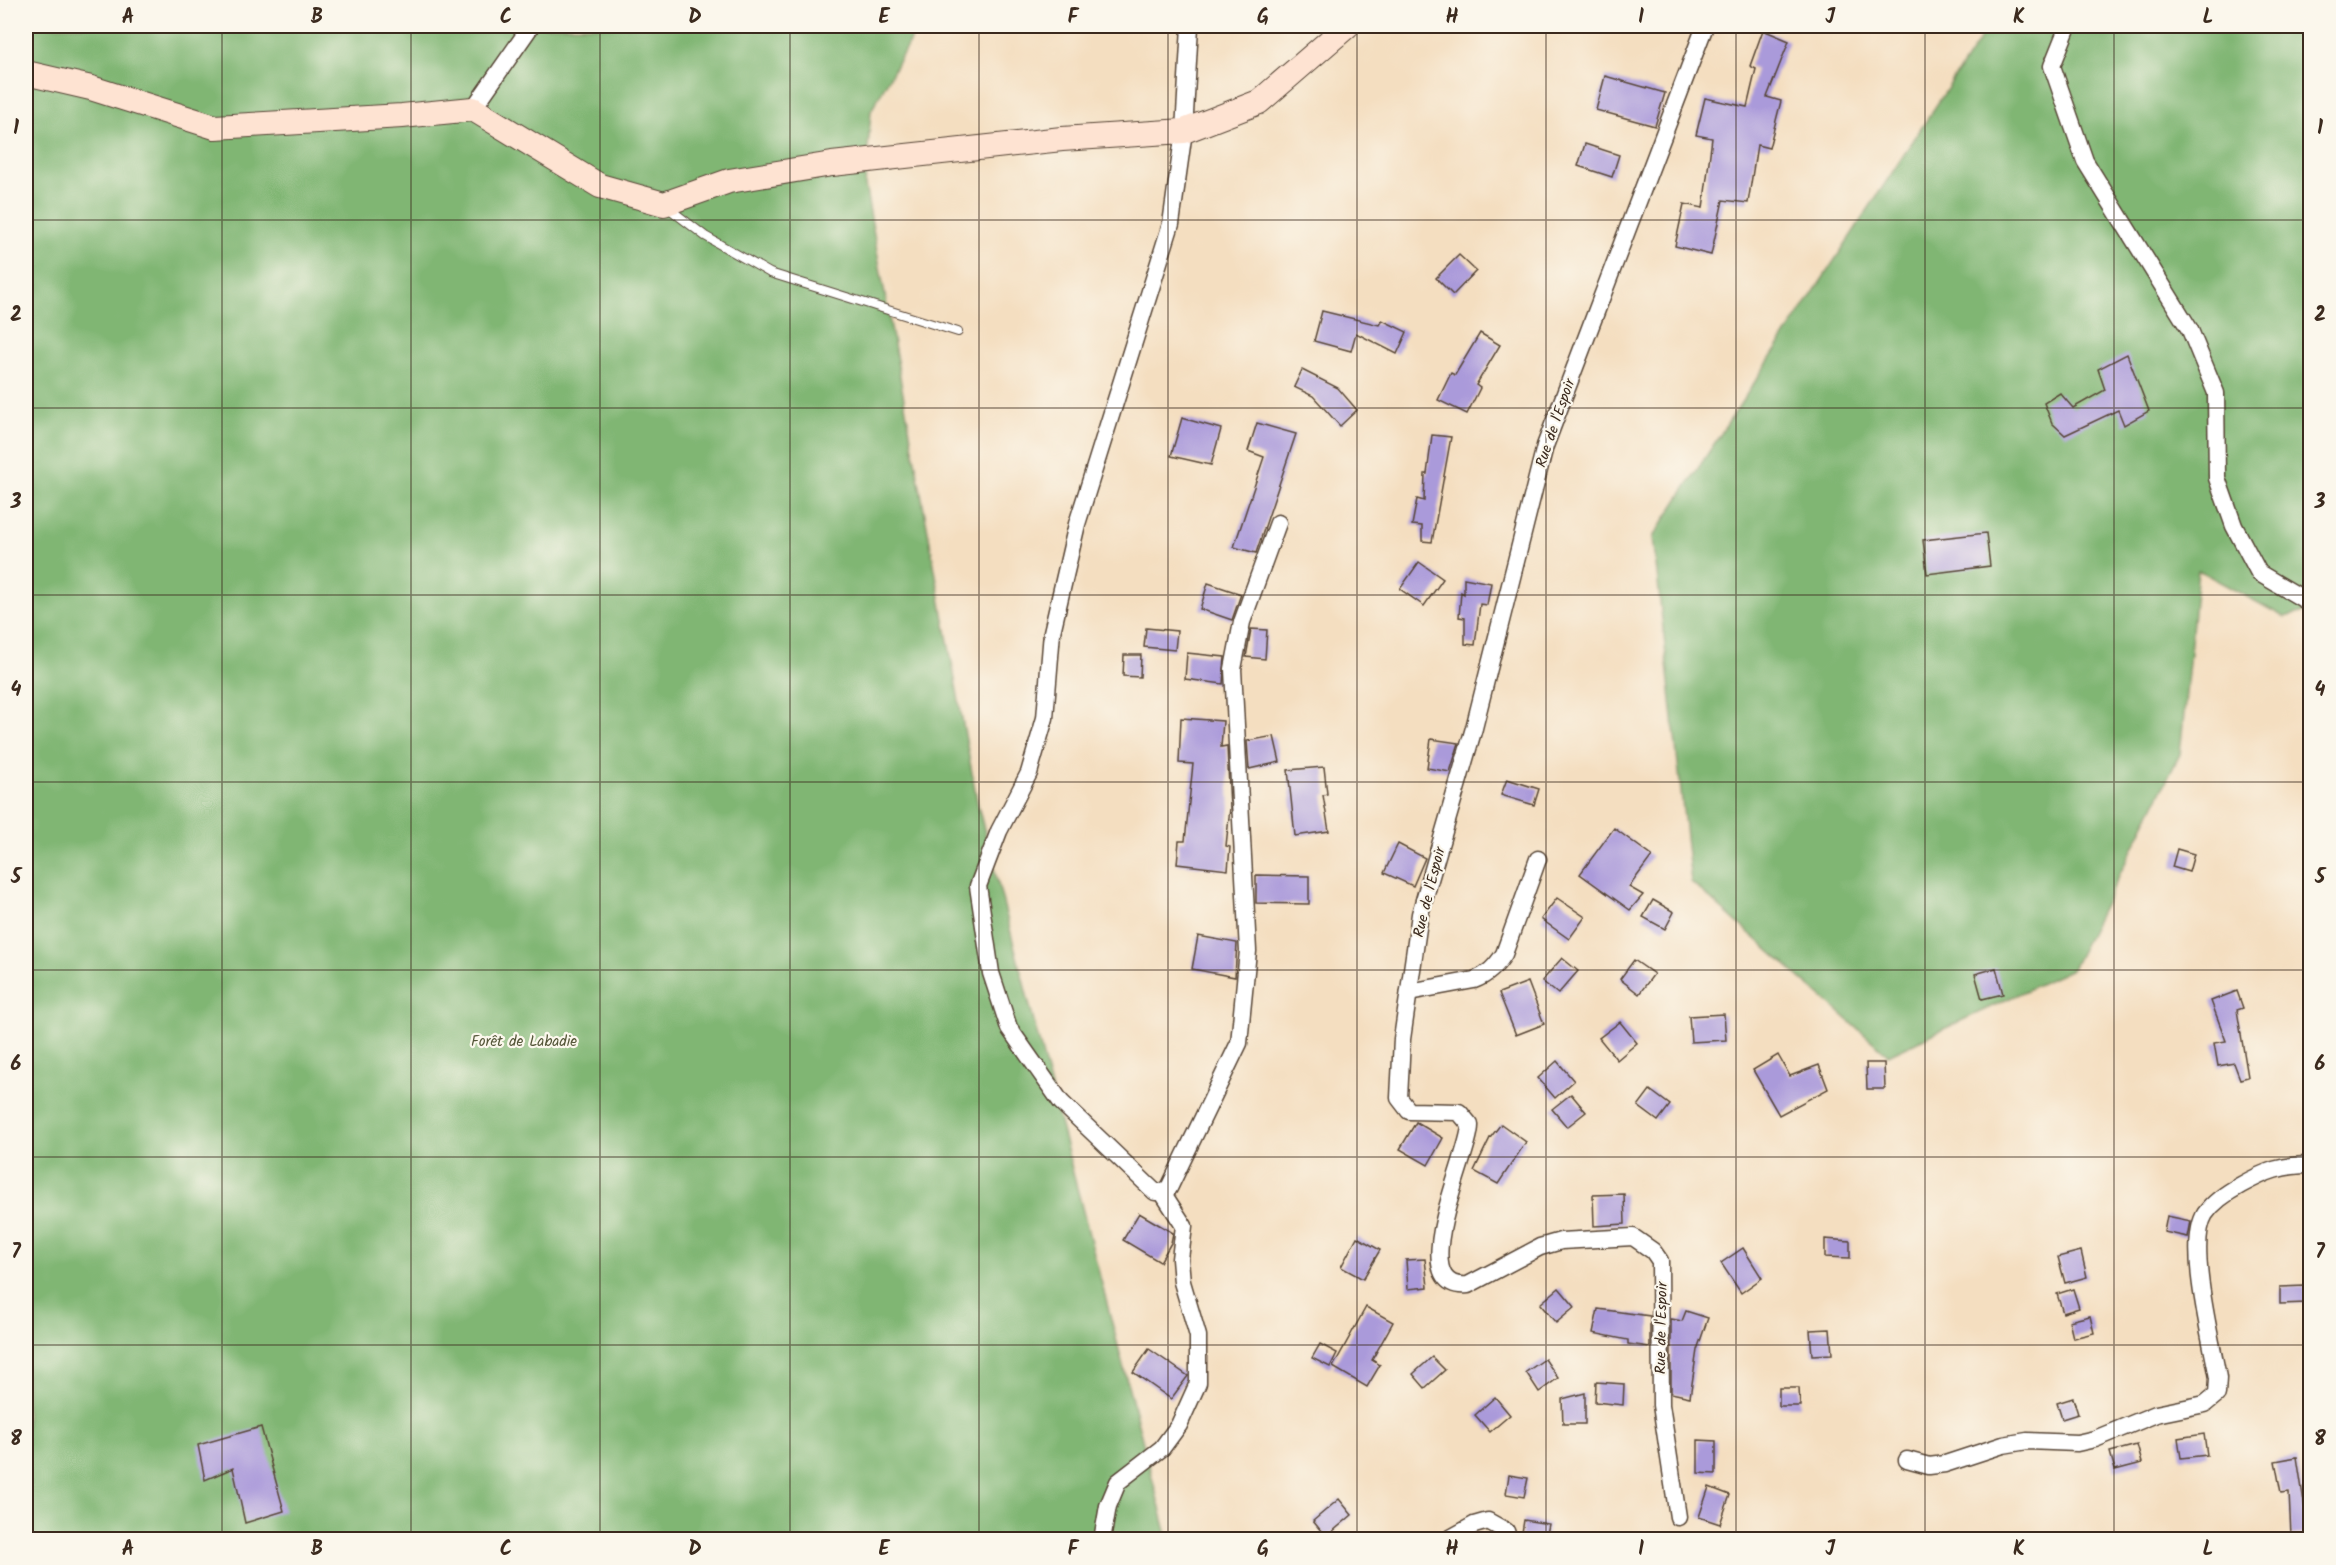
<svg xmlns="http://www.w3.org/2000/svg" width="2336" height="1565" viewBox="0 0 2336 1565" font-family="Kalam,sans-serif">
  <rect width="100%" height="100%" fill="#fbf7ec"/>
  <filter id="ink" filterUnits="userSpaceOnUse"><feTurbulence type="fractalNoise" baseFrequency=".0167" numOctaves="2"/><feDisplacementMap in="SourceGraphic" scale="12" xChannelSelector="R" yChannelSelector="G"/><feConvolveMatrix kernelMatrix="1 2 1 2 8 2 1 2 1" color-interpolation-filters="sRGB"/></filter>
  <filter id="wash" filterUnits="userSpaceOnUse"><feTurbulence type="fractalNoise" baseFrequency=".008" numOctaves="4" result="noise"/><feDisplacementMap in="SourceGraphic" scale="24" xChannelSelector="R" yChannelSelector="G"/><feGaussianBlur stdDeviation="1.35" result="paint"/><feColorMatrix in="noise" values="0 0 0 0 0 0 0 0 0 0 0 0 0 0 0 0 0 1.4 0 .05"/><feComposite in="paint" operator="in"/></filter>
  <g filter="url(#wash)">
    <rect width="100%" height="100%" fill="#f4dec0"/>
    <g fill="#80b673" stroke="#5e7048" stroke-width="1.5">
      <path d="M 26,26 L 918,26 L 871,111 L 865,185 L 978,806 L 1168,1539 L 26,1540 Z"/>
      <path d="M 1991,26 L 2310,26 L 2310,611 L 2284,617 L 2198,570 L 2180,754 L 2072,969 L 1888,1055 L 1691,882 L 1653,537 L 1987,28 Z"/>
    </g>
    <g id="blocks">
      <g fill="#aa9ada">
        <path d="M 1763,30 L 1789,41 L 1767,97 L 1781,101 L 1769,148 L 1757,145 L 1748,203 L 1723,200 L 1711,255 L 1675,246 L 1684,204 L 1703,208 L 1712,138 L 1696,135 L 1705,98 L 1747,107 L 1756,69 L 1750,66 Z"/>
        <path d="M 1605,76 L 1665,93 L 1655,126 L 1596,110 Z"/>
        <path d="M 1585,144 L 1619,155 L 1612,177 L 1578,166 Z"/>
        <path d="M 1459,255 L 1476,271 L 1453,295 L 1436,278 Z"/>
        <path d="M 1322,311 L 1379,325 L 1382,320 L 1407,332 L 1397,354 L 1356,333 L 1351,351 L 1314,341 Z"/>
        <path d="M 1480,333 L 1500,345 L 1476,385 L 1480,388 L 1467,414 L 1438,400 L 1451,373 L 1455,375 Z"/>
        <path d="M 2127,354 L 2149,411 L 2124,425 L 2118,410 L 2065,435 L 2052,423 L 2044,403 L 2060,393 L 2073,408 L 2105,390 L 2098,369 Z"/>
        <path d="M 1302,370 L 1338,388 L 1357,410 L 1340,426 L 1313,396 L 1294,387 Z"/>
        <path d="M 1182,418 L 1221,429 L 1211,465 L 1171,456 Z"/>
        <path d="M 1257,423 L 1296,434 L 1256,553 L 1234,547 L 1264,457 L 1248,451 Z"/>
        <path d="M 1432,435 L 1451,437 L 1432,542 L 1422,541 L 1422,526 L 1412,525 L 1417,499 L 1424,501 L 1425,474 L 1427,474 Z"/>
        <path d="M 1986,533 L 1990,566 L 1927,574 L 1923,540 Z"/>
        <path d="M 1419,562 L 1443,579 L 1424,606 L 1400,589 Z"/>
        <path d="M 1464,578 L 1491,583 L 1487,605 L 1480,604 L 1475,645 L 1465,644 L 1465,618 L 1459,617 L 1461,592 L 1464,594 Z"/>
        <path d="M 1208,583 L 1241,594 L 1232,620 L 1200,609 Z"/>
        <path d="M 1146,628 L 1177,631 L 1175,650 L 1144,647 Z"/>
        <path d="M 1251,629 L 1267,630 L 1265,659 L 1246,657 Z"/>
        <path d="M 1187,653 L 1225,657 L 1223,684 L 1185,679 Z"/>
        <path d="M 1124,655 L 1141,655 L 1140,677 L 1123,676 Z"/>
        <path d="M 1181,718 L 1223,721 L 1221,747 L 1227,746 L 1230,808 L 1226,846 L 1230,847 L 1228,870 L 1177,864 L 1179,841 L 1185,841 L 1193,764 L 1179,763 Z"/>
        <path d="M 1274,736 L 1280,762 L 1249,769 L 1247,741 Z"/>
        <path d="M 1431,739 L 1459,743 L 1450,772 L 1427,768 Z"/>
        <path d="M 1324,767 L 1327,794 L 1323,795 L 1329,831 L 1295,836 L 1288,770 Z"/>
        <path d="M 1507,779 L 1539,789 L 1534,805 L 1501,795 Z"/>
        <path d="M 1614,828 L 1652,856 L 1629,887 L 1643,895 L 1630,910 L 1580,874 Z"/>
        <path d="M 1398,844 L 1425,858 L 1413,886 L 1384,873 Z"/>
        <path d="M 2177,849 L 2194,854 L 2189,872 L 2172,867 Z"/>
        <path d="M 1256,875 L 1309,876 L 1309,904 L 1256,903 Z"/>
        <path d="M 1557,898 L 1585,917 L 1569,939 L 1541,919 Z"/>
        <path d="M 1653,900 L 1674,912 L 1665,929 L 1643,917 Z"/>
        <path d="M 1198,936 L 1237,943 L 1235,977 L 1192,969 Z"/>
        <path d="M 1562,958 L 1578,971 L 1558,994 L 1542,981 Z"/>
        <path d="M 1634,960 L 1654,974 L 1639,994 L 1620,979 Z"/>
        <path d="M 1996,968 L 2003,994 L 1982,999 L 1975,974 Z"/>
        <path d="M 1528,982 L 1544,1024 L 1516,1035 L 1499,993 Z"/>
        <path d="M 2237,991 L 2243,1008 L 2237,1010 L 2248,1077 L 2240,1079 L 2234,1063 L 2218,1066 L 2214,1043 L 2226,1041 L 2211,1001 Z"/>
        <path d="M 1724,1014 L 1726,1040 L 1691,1042 L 1689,1016 Z"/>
        <path d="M 1620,1022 L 1637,1043 L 1617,1060 L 1599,1038 Z"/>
        <path d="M 1778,1055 L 1790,1076 L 1819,1065 L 1828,1089 L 1779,1115 L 1753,1070 Z"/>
        <path d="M 1557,1061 L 1574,1081 L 1555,1098 L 1538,1078 Z"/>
        <path d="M 1866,1063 L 1884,1063 L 1885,1089 L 1867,1089 Z"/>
        <path d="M 1650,1090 L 1670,1105 L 1658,1121 L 1638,1106 Z"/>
        <path d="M 1571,1094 L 1586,1112 L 1567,1127 L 1552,1109 Z"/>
        <path d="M 1416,1122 L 1443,1138 L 1428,1165 L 1400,1149 Z"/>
        <path d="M 1501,1124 L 1526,1142 L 1498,1184 L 1474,1171 L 1490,1138 Z"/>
        <path d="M 1624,1194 L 1625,1224 L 1594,1226 L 1593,1195 Z"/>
        <path d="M 1139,1213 L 1173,1233 L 1171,1243 L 1160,1262 L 1123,1240 Z"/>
        <path d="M 2167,1216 L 2191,1221 L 2188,1237 L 2164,1232 Z"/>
        <path d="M 1357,1237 L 1380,1250 L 1363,1279 L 1341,1267 Z"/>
        <path d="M 1825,1239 L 1850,1241 L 1850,1258 L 1825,1257 Z"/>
        <path d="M 1743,1248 L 1762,1278 L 1741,1293 L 1721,1263 Z"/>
        <path d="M 2081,1251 L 2087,1277 L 2065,1283 L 2058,1257 Z"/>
        <path d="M 1425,1259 L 1428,1287 L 1408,1289 L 1406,1260 Z"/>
        <path d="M 2305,1286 L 2306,1303 L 2280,1304 L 2280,1287 Z"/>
        <path d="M 1559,1288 L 1575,1307 L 1556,1323 L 1540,1304 Z"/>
        <path d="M 2073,1289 L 2079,1308 L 2063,1313 L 2057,1294 Z"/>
        <path d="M 1366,1307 L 1393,1322 L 1372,1360 L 1380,1365 L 1367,1387 L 1333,1367 Z"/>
        <path d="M 1598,1309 L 1650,1316 L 1650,1347 L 1628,1344 L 1628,1340 L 1593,1333 Z"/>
        <path d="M 1686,1311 L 1708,1318 L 1697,1350 L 1690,1397 L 1671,1393 L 1671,1319 L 1682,1321 Z"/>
        <path d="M 2090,1316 L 2094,1333 L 2073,1338 L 2069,1321 Z"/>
        <path d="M 1830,1329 L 1832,1354 L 1812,1355 L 1810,1330 Z"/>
        <path d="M 1320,1344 L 1337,1353 L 1330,1367 L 1312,1358 Z"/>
        <path d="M 1149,1349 L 1188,1376 L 1171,1399 L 1133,1372 Z"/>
        <path d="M 1432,1357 L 1445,1370 L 1425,1388 L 1413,1374 Z"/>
        <path d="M 1545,1359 L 1558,1378 L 1539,1392 L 1526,1372 Z"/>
        <path d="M 1596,1382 L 1624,1384 L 1623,1405 L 1595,1402 Z"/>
        <path d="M 1779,1388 L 1799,1388 L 1800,1406 L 1779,1406 Z"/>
        <path d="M 1585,1393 L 1585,1424 L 1563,1424 L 1562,1399 Z"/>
        <path d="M 1495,1397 L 1510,1415 L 1490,1432 L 1475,1415 Z"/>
        <path d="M 2073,1398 L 2078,1414 L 2062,1419 L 2057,1403 Z"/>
        <path d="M 261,1427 L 284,1511 L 245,1523 L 233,1468 L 205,1480 L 198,1445 Z"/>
        <path d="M 2204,1434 L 2207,1455 L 2181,1458 L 2178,1438 Z"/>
        <path d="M 1698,1440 L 1716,1441 L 1716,1474 L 1698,1473 Z"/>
        <path d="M 2137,1445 L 2142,1463 L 2115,1470 L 2110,1452 Z"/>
        <path d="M 2297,1457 L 2309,1535 L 2291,1536 L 2289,1492 L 2281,1493 L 2275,1461 Z"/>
        <path d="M 1509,1475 L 1528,1478 L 1524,1497 L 1506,1494 Z"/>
        <path d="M 1709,1487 L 1730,1495 L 1720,1524 L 1699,1517 Z"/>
        <path d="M 1339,1499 L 1352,1515 L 1326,1537 L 1313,1521 Z"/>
        <path d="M 1524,1520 L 1549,1524 L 1546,1539 L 1521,1539 Z"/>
      </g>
    </g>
  </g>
  <g filter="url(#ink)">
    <use href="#blocks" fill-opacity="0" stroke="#574536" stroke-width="1.5"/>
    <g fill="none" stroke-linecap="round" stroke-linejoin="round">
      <defs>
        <path id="lane" d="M 667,207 L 705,236 L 770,273 L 958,332"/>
        <g id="street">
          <path d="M 1190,26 L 1184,131 L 1171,224 L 1077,524 L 1052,632 L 1045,718 L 1029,773 L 999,831 L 978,886 L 991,973 L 1009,1028 L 1061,1102 L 1155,1192 L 1162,1192 L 1169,1188 L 1239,1043 L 1248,951 L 1233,669 L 1242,622 L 1278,523"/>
          <path d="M 2068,26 L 2052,66 L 2085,161 L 2190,330 L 2216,393 L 2217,478 L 2234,526 L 2259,573 L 2310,603"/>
          <path d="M 473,109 L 531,26"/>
          <path d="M 1409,992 L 1474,980 C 1488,975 1496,966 1504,954 L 1538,859"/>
          <path d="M 1907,1460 L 1929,1466 L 1945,1464 L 2003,1445 L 2027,1441 L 2077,1443 L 2095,1439 L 2156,1414 L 2205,1404 L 2217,1394 L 2218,1378 C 2212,1342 2186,1244 2205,1214 C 2214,1201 2228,1192 2241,1185 C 2266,1171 2282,1165 2310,1165"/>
          <path d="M 1678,1517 L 1661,1405 L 1660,1261 L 1653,1251 L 1633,1237 L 1561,1241 L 1540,1247 L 1468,1285 C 1402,1292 1471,1152 1470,1125 L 1459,1112 L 1409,1111 L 1399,1098 L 1402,1039 L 1420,914 L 1474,728 L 1545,446 L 1705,26"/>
          <path d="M 1102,1540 L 1108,1506 L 1118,1482 L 1162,1448 L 1179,1425 L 1198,1383 L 1198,1336 L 1182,1282 L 1180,1259 L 1184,1226 L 1162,1192"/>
          <path d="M 1447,1540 L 1474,1525 L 1488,1521 L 1506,1531 L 1509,1540"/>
        </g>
        <path id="secondary" d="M 26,73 L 91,88 L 215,127 L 402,116 L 473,109 L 600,186 L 664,204 L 729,181 L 832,164 L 1062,139 L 1184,131 L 1259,102 L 1347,26"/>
      </defs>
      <use href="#lane" stroke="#574536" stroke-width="10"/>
      <use href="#street" stroke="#574536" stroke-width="19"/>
      <use href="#secondary" stroke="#574536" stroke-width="26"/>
      <use href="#lane" stroke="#fff" stroke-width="8"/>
      <use href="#street" stroke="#fff" stroke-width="16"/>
      <use href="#secondary" stroke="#fee3d2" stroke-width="24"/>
    </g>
  </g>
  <path fill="none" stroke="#3b2a1e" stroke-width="1.5" stroke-opacity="0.55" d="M 222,26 L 222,1540M 411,26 L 411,1540M 600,26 L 600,1540M 790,26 L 790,1540M 979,26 L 979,1540M 1168,26 L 1168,1540M 1357,26 L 1357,1540M 1546,26 L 1546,1540M 1736,26 L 1736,1540M 1925,26 L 1925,1540M 2114,26 L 2114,1540M 26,220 L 2310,220M 26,408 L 2310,408M 26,595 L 2310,595M 26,782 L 2310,782M 26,970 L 2310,970M 26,1157 L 2310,1157M 26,1345 L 2310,1345"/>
  <g text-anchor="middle" stroke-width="4.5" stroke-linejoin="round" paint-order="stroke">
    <g font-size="15" fill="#3b2a1e" stroke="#fbf7ec">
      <text transform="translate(1555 423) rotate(-71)" y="5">Rue de l'Espoir</text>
      <text transform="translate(1429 892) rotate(-76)" y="5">Rue de l'Espoir</text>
      <text transform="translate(1661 1328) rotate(-89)" y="5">Rue de l'Espoir</text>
    </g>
    <g font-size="15" fill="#545538" stroke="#fbf7ec">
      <text x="524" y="1046">Forêt de Labadie</text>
    </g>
  </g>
  <rect width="2336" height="1565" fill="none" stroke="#fbf7ec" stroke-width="66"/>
  <rect x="33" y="33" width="2270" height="1499" fill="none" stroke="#3b2a1e" stroke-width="2"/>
  <g font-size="20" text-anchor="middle" font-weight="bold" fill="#3b2a1e">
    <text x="128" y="23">A</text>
    <text x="317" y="23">B</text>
    <text x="506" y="23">C</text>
    <text x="695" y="23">D</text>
    <text x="884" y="23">E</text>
    <text x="1073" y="23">F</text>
    <text x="1263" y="23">G</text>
    <text x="1452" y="23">H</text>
    <text x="1641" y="23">I</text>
    <text x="1830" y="23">J</text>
    <text x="2019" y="23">K</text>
    <text x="2208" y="23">L</text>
    <text x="16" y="134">1</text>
    <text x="2320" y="134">1</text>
    <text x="16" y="321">2</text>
    <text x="2320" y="321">2</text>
    <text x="16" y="508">3</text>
    <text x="2320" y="508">3</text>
    <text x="16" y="696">4</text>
    <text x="2320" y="696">4</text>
    <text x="16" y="883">5</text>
    <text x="2320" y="883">5</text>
    <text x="16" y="1070">6</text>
    <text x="2320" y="1070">6</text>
    <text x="16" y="1258">7</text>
    <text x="2320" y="1258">7</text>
    <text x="16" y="1445">8</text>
    <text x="2320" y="1445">8</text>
    <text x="128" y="1555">A</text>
    <text x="317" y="1555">B</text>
    <text x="506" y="1555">C</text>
    <text x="695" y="1555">D</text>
    <text x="884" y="1555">E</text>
    <text x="1073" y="1555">F</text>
    <text x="1263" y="1555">G</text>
    <text x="1452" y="1555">H</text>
    <text x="1641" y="1555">I</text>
    <text x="1830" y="1555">J</text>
    <text x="2019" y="1555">K</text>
    <text x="2208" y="1555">L</text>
  </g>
</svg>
